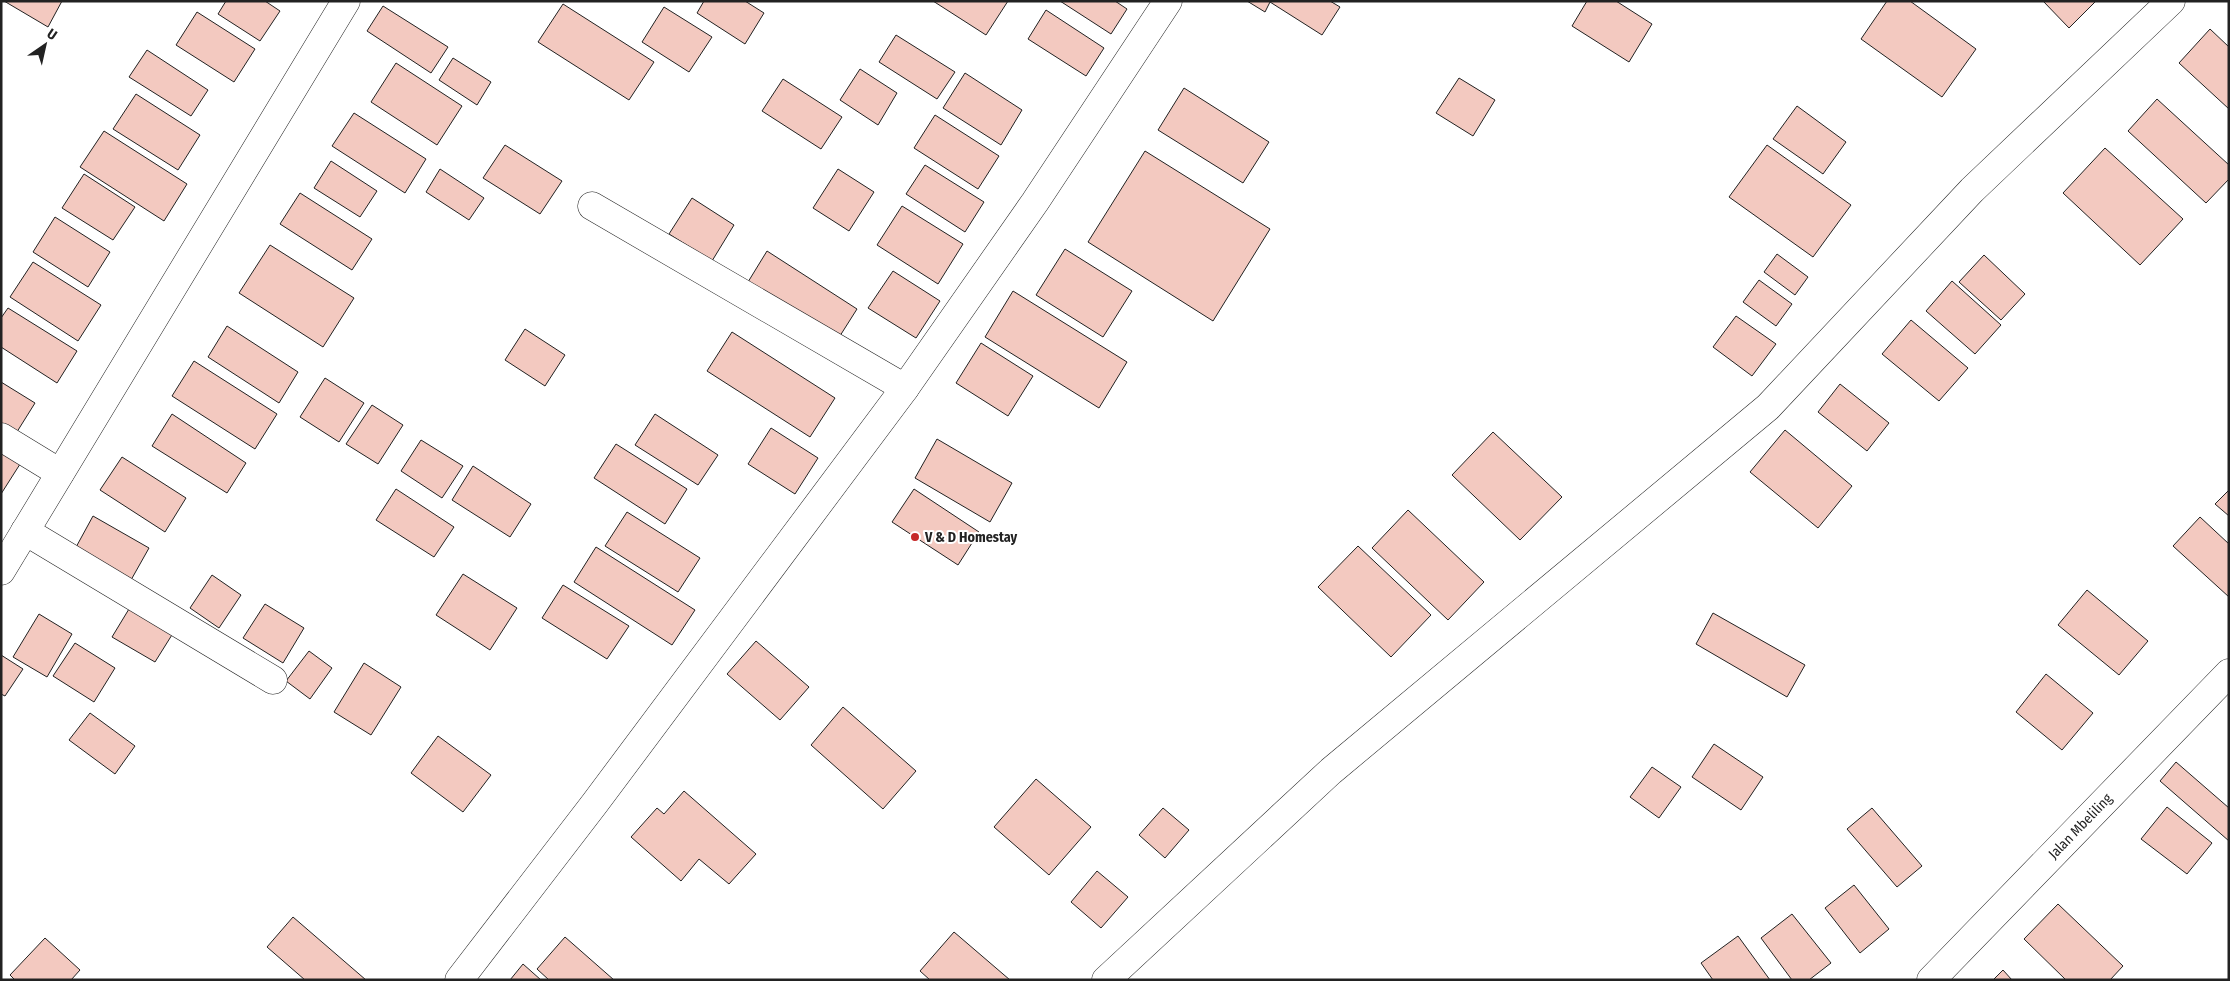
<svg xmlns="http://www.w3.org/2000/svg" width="2230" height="981" viewBox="0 0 2230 981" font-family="'Fira Sans Condensed',sans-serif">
  <rect width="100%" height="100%" fill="#fff"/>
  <g fill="#f3c9c0" stroke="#222">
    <path d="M 4,1 L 62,1 L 48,27 Z"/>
    <path d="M 226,1 L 265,1 L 280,11 L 260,41 L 218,14 Z"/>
    <path d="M 704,1 L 745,1 L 764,13 L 745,44 L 697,13 Z"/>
    <path d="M 933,1 L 1008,1 L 986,35 Z"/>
    <path d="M 1060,1 L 1115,1 L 1127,9 L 1111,34 Z"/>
    <path d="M 1247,1 L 1330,1 L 1340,7 L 1322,35 L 1270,2 L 1265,12 Z"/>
    <path d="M 1587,1 L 1616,1 L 1652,24 L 1629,62 L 1572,26 Z"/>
    <path d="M 1887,1 L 1910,1 L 1976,49 L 1942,97 L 1861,39 Z"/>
    <path d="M 2043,1 L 2096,1 L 2069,28 Z"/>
    <path d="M 563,4 L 654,62 L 629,100 L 538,42 Z"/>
    <path d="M 383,6 L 448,47 L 431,73 L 367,31 Z"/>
    <path d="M 664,7 L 712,37 L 689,72 L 642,42 Z"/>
    <path d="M 1046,10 L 1104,48 L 1086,76 L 1028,39 Z"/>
    <path d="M 197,12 L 255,49 L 234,82 L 176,45 Z"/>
    <path d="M 2210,29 L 2229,47 L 2229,109 L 2179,63 Z"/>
    <path d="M 896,35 L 955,72 L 937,99 L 879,62 Z"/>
    <path d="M 147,50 L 208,90 L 191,116 L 129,77 Z"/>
    <path d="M 453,58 L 491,82 L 477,105 L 439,80 Z"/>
    <path d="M 396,63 L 462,106 L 437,145 L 371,102 Z"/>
    <path d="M 860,69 L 897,93 L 878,125 L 840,100 Z"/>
    <path d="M 965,73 L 1022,110 L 1001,145 L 943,108 Z"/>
    <path d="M 1459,78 L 1495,100 L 1473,136 L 1436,113 Z"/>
    <path d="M 783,79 L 842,117 L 821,149 L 762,111 Z"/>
    <path d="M 1184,88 L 1269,142 L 1243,183 L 1158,130 Z"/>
    <path d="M 136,94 L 200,135 L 178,170 L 113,129 Z"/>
    <path d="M 2157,99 L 2229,165 L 2229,179 L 2206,203 L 2128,131 Z"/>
    <path d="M 1797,106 L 1846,142 L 1823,174 L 1773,139 Z"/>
    <path d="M 354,113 L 426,159 L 405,193 L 332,146 Z"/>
    <path d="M 935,115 L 999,156 L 978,189 L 914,148 Z"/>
    <path d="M 104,131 L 187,184 L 164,221 L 80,167 Z"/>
    <path d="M 505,145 L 562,181 L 540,214 L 483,178 Z"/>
    <path d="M 1767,145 L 1851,205 L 1813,257 L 1729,197 Z"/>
    <path d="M 2105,148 L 2183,219 L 2140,265 L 2063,193 Z"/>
    <path d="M 1145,151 L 1270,229 L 1213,321 L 1088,242 Z"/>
    <path d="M 331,161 L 377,191 L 360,217 L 314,188 Z"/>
    <path d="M 925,165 L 984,202 L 965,232 L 906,194 Z"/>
    <path d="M 440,169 L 484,198 L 469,220 L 426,192 Z"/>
    <path d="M 838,169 L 874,192 L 849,231 L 813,208 Z"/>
    <path d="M 84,174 L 135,207 L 113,240 L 62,208 Z"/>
    <path d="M 300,193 L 372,239 L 352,270 L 280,224 Z"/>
    <path d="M 692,198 L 734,225 L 712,261 L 669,234 Z"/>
    <path d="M 902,206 L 963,244 L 938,284 L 877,245 Z"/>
    <path d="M 55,217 L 110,252 L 88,287 L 33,252 Z"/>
    <path d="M 270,245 L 354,298 L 323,347 L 239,293 Z"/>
    <path d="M 1065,249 L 1132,291 L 1103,337 L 1036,295 Z"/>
    <path d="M 767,251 L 857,309 L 838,339 L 748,282 Z"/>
    <path d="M 1777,254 L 1808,277 L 1795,295 L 1764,272 Z"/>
    <path d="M 1984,255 L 2025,294 L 2001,320 L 1959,282 Z"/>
    <path d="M 33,262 L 101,305 L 78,341 L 10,297 Z"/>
    <path d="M 893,271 L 940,301 L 916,338 L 868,308 Z"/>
    <path d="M 1759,280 L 1792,304 L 1776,326 L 1743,302 Z"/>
    <path d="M 1952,281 L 2001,325 L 1975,354 L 1926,311 Z"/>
    <path d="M 1013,291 L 1127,362 L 1099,408 L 985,337 Z"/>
    <path d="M 8,308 L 77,351 L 57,383 L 1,347 L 1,318 Z"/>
    <path d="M 1736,316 L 1776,344 L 1752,376 L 1713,347 Z"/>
    <path d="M 1911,320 L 1968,368 L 1939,401 L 1882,354 Z"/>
    <path d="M 227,326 L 298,372 L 279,403 L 208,357 Z"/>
    <path d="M 525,329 L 565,355 L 545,386 L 505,360 Z"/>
    <path d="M 732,332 L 835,398 L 810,437 L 707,371 Z"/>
    <path d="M 981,343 L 1033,376 L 1008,416 L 956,383 Z"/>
    <path d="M 194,361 L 277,414 L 255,449 L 172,396 Z"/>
    <path d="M 325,378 L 364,403 L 339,442 L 300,417 Z"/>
    <path d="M 1,382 L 35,403 L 15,435 L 1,427 Z"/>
    <path d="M 1840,384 L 1889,423 L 1867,451 L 1818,412 Z"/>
    <path d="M 372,405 L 403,425 L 378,464 L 346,444 Z"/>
    <path d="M 172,414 L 246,463 L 227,493 L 152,446 Z"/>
    <path d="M 655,414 L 718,455 L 698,485 L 635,445 Z"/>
    <path d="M 771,428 L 818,458 L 795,494 L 748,464 Z"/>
    <path d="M 1785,430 L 1852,486 L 1818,528 L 1750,472 Z"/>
    <path d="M 1493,432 L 1562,497 L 1520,540 L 1452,475 Z"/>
    <path d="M 937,439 L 1012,483 L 990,522 L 915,478 Z"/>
    <path d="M 421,440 L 463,466 L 442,498 L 401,471 Z"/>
    <path d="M 616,444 L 687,489 L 665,524 L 594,478 Z"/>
    <path d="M 1,448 L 22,461 L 1,494 Z"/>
    <path d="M 122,457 L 186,498 L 165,532 L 100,490 Z"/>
    <path d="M 473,466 L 531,504 L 510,537 L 452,500 Z"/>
    <path d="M 396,489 L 454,527 L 434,557 L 376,520 Z"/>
    <path d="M 914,489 L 979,532 L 958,565 L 892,522 Z"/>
    <path d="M 2229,490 L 2229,516 L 2215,504 Z"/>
    <path d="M 1408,510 L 1484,582 L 1448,620 L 1372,548 Z"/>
    <path d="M 627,512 L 700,558 L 678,592 L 605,546 Z"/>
    <path d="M 93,516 L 149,548 L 131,580 L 75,549 Z"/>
    <path d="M 2200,517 L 2229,544 L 2229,597 L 2173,546 Z"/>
    <path d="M 1358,546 L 1431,615 L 1391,657 L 1318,587 Z"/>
    <path d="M 596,547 L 695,610 L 672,645 L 574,582 Z"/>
    <path d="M 463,574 L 517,608 L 490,650 L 436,615 Z"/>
    <path d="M 212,575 L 241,595 L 219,628 L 190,608 Z"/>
    <path d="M 563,585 L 629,626 L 607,659 L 542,618 Z"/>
    <path d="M 2087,590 L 2148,641 L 2119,675 L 2058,625 Z"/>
    <path d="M 132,604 L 175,630 L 155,662 L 112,637 Z"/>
    <path d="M 265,604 L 304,628 L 283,663 L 243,638 Z"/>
    <path d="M 1713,613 L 1805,665 L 1787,697 L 1696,644 Z"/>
    <path d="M 39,614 L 72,634 L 47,677 L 13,657 Z"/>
    <path d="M 756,641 L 809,687 L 780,720 L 727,674 Z"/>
    <path d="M 75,643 L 115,668 L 94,702 L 53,676 Z"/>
    <path d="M 309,651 L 332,668 L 310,699 L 286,681 Z"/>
    <path d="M 1,655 L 23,669 L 5,696 L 1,694 Z"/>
    <path d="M 364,663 L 401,687 L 371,735 L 334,712 Z"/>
    <path d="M 2046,674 L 2093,713 L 2062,750 L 2016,712 Z"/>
    <path d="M 843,707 L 916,771 L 883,809 L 811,745 Z"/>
    <path d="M 90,713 L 135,746 L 115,774 L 69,740 Z"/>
    <path d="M 438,736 L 491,775 L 463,812 L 411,773 Z"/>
    <path d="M 1714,744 L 1763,777 L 1741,810 L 1692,777 Z"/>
    <path d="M 2176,762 L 2229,808 L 2229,841 L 2160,781 Z"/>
    <path d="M 1652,767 L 1681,787 L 1659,818 L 1630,797 Z"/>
    <path d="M 1036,779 L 1091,827 L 1049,875 L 994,827 Z"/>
    <path d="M 684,791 L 756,854 L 729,884 L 699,859 L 681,881 L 631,837 L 657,808 L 664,814 Z"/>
    <path d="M 2167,807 L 2212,843 L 2187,874 L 2141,839 Z"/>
    <path d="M 1163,808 L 1189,830 L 1165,858 L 1139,835 Z"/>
    <path d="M 1872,808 L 1922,866 L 1897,887 L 1847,829 Z"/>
    <path d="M 1097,871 L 1128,897 L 1101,928 L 1071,902 Z"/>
    <path d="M 1854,885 L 1889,929 L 1860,953 L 1825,908 Z"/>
    <path d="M 2058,904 L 2123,966 L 2110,980 L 2066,980 L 2024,939 Z"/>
    <path d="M 1792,914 L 1831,963 L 1809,980 L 1792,980 L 1761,938 Z"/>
    <path d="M 293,917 L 366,980 L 305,980 L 267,947 Z"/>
    <path d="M 954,932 L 1010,980 L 930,980 L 920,971 Z"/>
    <path d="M 1738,936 L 1770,980 L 1713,980 L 1701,963 Z"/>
    <path d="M 565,937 L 614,980 L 549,980 L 537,969 Z"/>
    <path d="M 45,938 L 80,970 L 71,980 L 15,980 L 10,975 Z"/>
    <path d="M 523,964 L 541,980 L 510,980 Z"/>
    <path d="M 2003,970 L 2012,980 L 1993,980 Z"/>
  </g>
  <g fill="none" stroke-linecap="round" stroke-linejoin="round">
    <defs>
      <g id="street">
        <path d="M 592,206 L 905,388"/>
        <path d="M 1,437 L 60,473"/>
        <path d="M 25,531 L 273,680"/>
        <path d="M 459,980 L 595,803 L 905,388 L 1035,202 L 1168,1"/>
        <path d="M 1106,980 L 1331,771 L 1768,407 L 1972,190 L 2171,1"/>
        <path d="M 1931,980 L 2229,673"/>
      </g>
      <path id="secondary" d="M 1,571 L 346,1"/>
    </defs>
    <use href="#street" stroke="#222" stroke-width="29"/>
    <use href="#secondary" stroke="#222" stroke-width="29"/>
    <use href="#street" stroke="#fff" stroke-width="28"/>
    <use href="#secondary" stroke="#fff" stroke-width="28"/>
  </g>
  <circle fill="#c62828" stroke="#fff" stroke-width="2" cx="915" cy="537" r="5"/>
  <g text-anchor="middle" stroke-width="4" stroke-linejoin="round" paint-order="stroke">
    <g font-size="14" font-weight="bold" fill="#222" stroke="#fff" text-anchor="start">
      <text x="925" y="542">V &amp; D Homestay</text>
    </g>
    <g font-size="14" fill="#222" stroke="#fff">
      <text transform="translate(2080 826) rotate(-46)" y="5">Jalan Mbeliling</text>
    </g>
  </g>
  <rect width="2230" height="981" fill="none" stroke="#222222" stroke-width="5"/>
  <g transform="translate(45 45) rotate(34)" stroke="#ffffff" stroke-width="4" paint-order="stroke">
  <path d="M0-4L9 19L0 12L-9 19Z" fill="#222222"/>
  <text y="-8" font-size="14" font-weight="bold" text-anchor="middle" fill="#222222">U</text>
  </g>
</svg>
